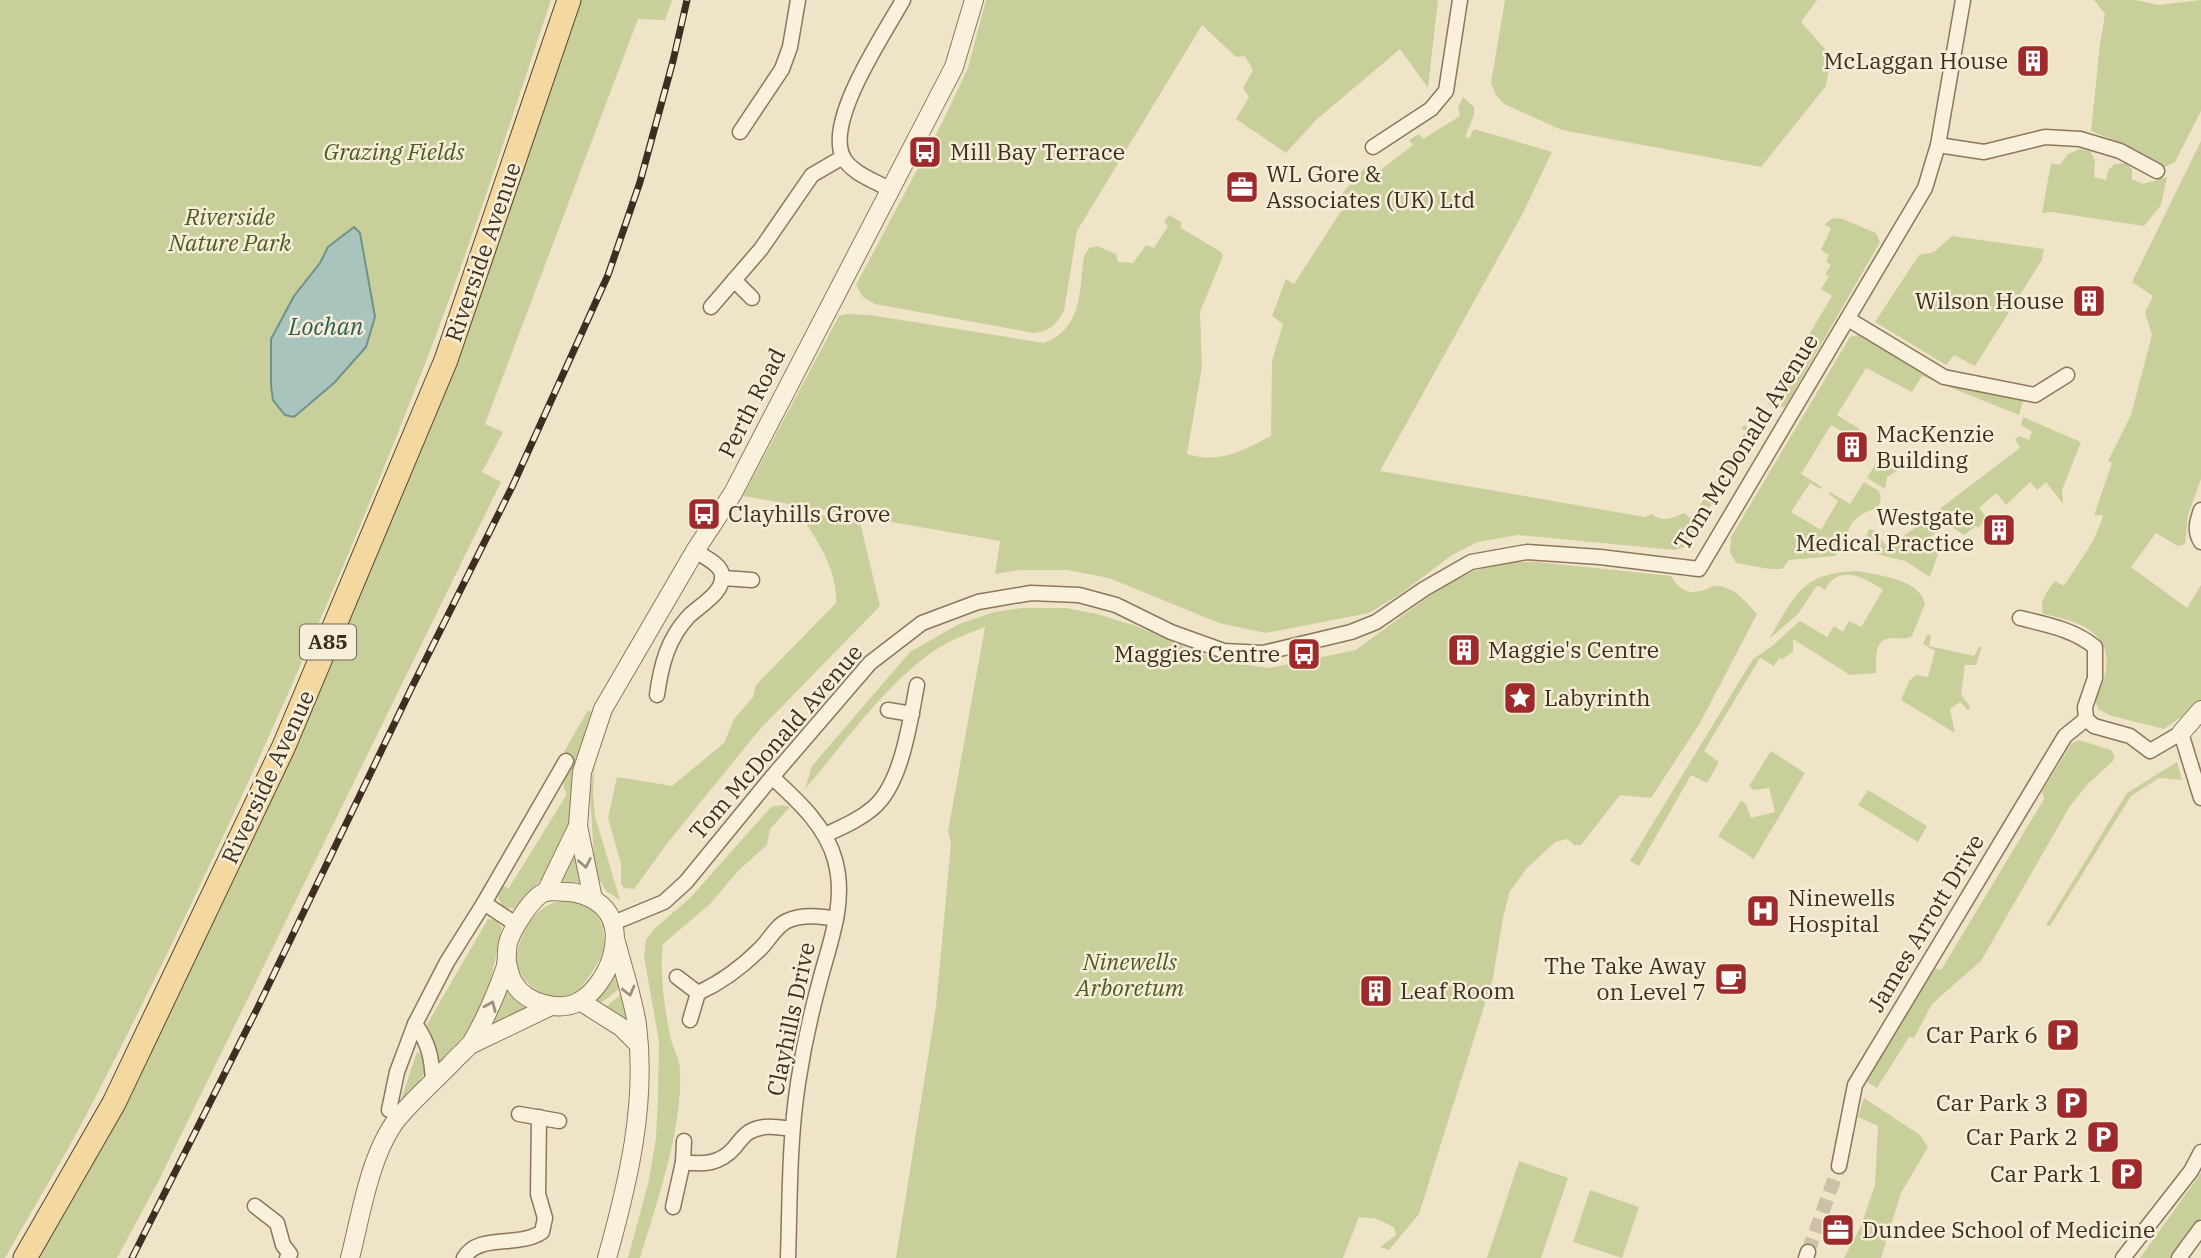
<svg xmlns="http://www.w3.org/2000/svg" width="2201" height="1258" viewBox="0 0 2201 1258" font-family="'IBM Plex Serif',serif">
  <rect width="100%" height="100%" fill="#f0e4c8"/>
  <g fill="#c9cf9b">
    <path d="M 0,0 L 551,0 C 511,120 472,241 427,359 C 329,612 217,860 93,1102 C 66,1155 34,1206 5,1258 L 0,1258 Z"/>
    <path d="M 578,0 L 672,0 L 665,20 L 638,19 L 485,424 L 503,432 L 482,472 L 501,482 L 158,1182 L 117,1258 L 36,1258 L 189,973 L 312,702 Z"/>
    <path d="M 986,0 L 1438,0 L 1428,88 L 1400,49 L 1316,120 L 1286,153 L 1236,119 L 1249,97 L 1243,88 L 1253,70 L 1245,56 L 1236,57 L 1202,25 L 1077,231 L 1064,311 C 1056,325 1050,331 1034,333 L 875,304 L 863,297 L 856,285 L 943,121 L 968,68 Z"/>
    <path d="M 1505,0 L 1817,0 L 1801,22 L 1831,56 L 1826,86 L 1761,167 L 1562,130 L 1504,104 L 1496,95 L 1491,83 Z"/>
    <path d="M 2094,0 L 2136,0 L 2158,5 L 2201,0 L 2201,111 L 2175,162 L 2165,167 L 2128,146 L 2091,131 L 2100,44 L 2105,14 Z"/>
    <path d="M 1463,97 L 1474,107 L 1474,115 L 1465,137 L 1469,138 L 1474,129 L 1552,152 L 1523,213 L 1380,471 L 1645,517 L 1652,514 C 1662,523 1673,518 1684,513 L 1690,518 L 1695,513 L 1746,431 L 1741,428 L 1744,425 L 1757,433 L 1684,547 L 1675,550 L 1518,535 L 1478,542 L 1452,555 L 1399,595 L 1369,613 L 1266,633 L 1219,623 L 1109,578 L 1067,570 L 1020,570 L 995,574 L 1000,541 L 743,496 L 839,316 L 846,314 L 870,315 L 1044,343 C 1083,328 1079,291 1084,256 L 1089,248 L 1097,246 L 1116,254 L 1118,262 L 1133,263 L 1146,245 L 1154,248 L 1168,226 L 1164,221 L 1169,215 L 1181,222 L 1181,228 L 1221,252 L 1223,256 L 1200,312 L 1202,367 L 1187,454 C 1222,464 1241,451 1271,436 L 1272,361 L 1283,324 L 1272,316 L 1286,279 L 1294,284 L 1347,202 L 1340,196 L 1368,164 L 1378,172 L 1413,145 L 1409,140 L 1419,134 L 1423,139 L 1460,116 L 1458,108 Z"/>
    <path d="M 2201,141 L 2201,479 L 2188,515 L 2185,544 L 2178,546 L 2156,533 L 2131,567 L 2187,608 L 2201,585 L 2201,703 L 2164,729 L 2112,716 L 2099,710 L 2095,701 C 2098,692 2103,684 2105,675 C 2115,631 2077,621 2043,614 C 2039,601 2047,591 2055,581 L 2064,586 C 2078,563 2097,540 2103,515 L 2094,515 L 2112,463 L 2108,461 L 2131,415 L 2152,335 L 2145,312 L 2153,296 L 2132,282 Z"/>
    <path d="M 2080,149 L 2090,151 L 2095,160 L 2094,177 L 2106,180 L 2108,171 L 2114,164 L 2126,163 L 2132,169 L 2132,179 L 2143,184 L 2167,177 L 2161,205 L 2144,226 L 2052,212 L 2042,213 L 2051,163 L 2060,165 L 2068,154 Z"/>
    <path d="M 1840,218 L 1876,233 L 1880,242 L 1785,407 L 1773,407 L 1768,404 L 1832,296 L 1821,289 L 1829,276 L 1825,274 L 1831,265 L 1826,262 L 1829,255 L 1821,250 L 1831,229 L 1825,224 L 1831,219 Z"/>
    <path d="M 1952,236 L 2044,249 L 2042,260 L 1975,366 L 1954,355 L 1946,365 L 1875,322 L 1919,255 L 1934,252 Z"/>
    <path d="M 1863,334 L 1940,379 L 2024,397 L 2019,415 L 1922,376 L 1912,392 L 1866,368 L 1837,415 L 1861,430 L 1856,439 L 1831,425 L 1801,474 L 1822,487 L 1820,489 L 1810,483 L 1791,512 L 1821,530 L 1838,501 L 1829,494 L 1830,492 L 1850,504 L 1864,482 L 1879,491 L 1881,499 L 1878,508 C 1836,520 1856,540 1835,556 L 1789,560 L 1782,569 L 1770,569 L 1736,563 L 1730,552 L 1731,537 L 1850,337 Z"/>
    <path d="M 2023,417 L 2081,442 L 2062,490 L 2063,504 L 2046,482 L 2037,490 L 2030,482 L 2006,505 L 1996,493 L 1979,508 L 1988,519 L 1978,528 L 1976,526 L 1964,535 L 1947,524 L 1928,539 L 1938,554 L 1930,577 L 1905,561 L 1864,551 L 1864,541 L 1869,529 L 1874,530 L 1888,548 L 2020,448 L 2015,439 L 2019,436 L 2029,440 L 2032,432 L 2021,425 Z"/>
    <path d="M 1884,450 L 1894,456 L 1889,463 L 1900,469 L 1887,477 L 1885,489 L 1867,478 Z"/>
    <path d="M 811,513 L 860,522 L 880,606 L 760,729 L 669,841 L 634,889 L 624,888 L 621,884 L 621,864 L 608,818 L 617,777 L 672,786 L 724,743 L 734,719 L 753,697 L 756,685 L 836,603 C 837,569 819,544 802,517 Z"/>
    <path d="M 1506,562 L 1537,562 L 1671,576 C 1679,590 1688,595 1704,590 C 1708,589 1711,586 1715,586 C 1733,585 1747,603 1757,614 L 1700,723 L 1651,798 L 1620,795 L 1581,845 L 1574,845 L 1568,839 L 1555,842 L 1527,868 L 1510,891 L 1503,917 L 1493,978 L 1419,1214 L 1389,1250 L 1380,1247 L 1396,1235 L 1394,1227 L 1377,1219 L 1359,1217 L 1343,1258 L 896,1258 L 936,1007 L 951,843 L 948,831 L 985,627 C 970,633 953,639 940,647 C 890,678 844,744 805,789 L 812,766 L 910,652 L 959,624 L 994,612 L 1022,608 L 1066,608 L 1097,614 L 1136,626 L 1196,652 L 1232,663 L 1270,668 L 1356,650 L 1440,588 L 1474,571 Z"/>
    <path d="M 1858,571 C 1880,576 1919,578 1925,604 L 1912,636 C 1905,640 1903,638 1895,638 C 1872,637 1877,659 1876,673 L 1850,675 L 1793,639 L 1793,652 L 1781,660 L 1780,657 L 1774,666 L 1760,658 L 1704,751 L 1719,762 L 1707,783 L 1691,775 L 1639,866 L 1630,861 L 1753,659 L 1771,647 L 1800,621 L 1827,637 L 1834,626 L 1843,632 L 1849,621 L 1861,627 L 1883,590 C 1865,578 1839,563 1825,590 L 1819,586 L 1816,587 L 1798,614 L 1769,639 C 1796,594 1801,573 1858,571 Z"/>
    <path d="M 1927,635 L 1931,635 L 1929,646 L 1974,656 L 1979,647 L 1982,646 L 1976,665 L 1965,665 L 1961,694 L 1970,707 L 1968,710 L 1960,702 L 1950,709 L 1955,733 L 1901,700 L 1909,681 L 1916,675 L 1928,677 L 1935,651 L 1923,644 Z"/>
    <path d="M 588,710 L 591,712 L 575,767 L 571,820 L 561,846 L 545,875 L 515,909 C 503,908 500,904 497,893 L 501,886 L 509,888 L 567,794 C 557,782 572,770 570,756 L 564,752 Z"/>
    <path d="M 2079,740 L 2111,750 L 2115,757 L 2113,761 L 2088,784 L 2070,806 L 1981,961 L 1932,1004 L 1914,1038 L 1909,1037 L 1877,1088 L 1867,1082 L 1933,968 L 1941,970 L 2044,799 L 2042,791 L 2072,743 Z"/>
    <path d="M 1771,751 L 1805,773 L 1754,859 L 1718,836 L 1741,801 L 1746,804 L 1751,818 L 1775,812 L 1769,788 L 1754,790 L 1749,786 Z"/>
    <path d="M 595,761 L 593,793 L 595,816 L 620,900 L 606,891 L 595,873 L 590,795 Z"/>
    <path d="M 2177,762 L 2182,780 L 2159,778 L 2131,796 L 2050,926 L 2046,925 L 2127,793 Z"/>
    <path d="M 1868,790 L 1927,826 L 1918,842 L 1858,805 Z"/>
    <path d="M 782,805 L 790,807 L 770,829 L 767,845 L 738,871 L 710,904 L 663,944 C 659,972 665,1012 671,1040 C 674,1050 680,1060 680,1070 C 683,1129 657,1202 640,1258 L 628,1258 L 649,1180 L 656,1138 L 658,1096 L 659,1041 L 644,957 L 646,940 L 654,929 L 690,898 L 771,807 Z"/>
    <path d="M 576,843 L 583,883 L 557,881 Z"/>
    <path d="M 574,901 C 580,905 588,907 593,911 C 603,919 607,940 603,952 C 601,959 586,983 580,988 C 561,1008 529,993 519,970 C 510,949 531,910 553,903 C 559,901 568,902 574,901 Z"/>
    <path d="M 488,919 L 496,920 L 502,928 L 488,993 L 471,1028 L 439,1063 L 426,1026 Z"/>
    <path d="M 619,966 L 623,986 L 601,1003 L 596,1001 Z"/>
    <path d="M 506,991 L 528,1010 L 489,1026 Z"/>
    <path d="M 625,991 L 633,1030 L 622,1016 L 607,1006 Z"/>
    <path d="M 417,1052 L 427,1056 C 428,1077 414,1088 400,1103 Z"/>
    <path d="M 1864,1098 L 1920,1135 L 1928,1147 L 1901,1193 L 1881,1258 L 1844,1258 L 1861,1226 L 1875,1185 L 1878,1126 L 1858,1117 Z"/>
    <path d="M 1519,1161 L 1568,1178 L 1541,1258 L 1487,1258 Z"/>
    <path d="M 2201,1173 L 2201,1218 L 2174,1258 L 2140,1258 Z"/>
    <path d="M 1590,1190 L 1639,1207 L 1622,1258 L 1573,1242 Z"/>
  </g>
  <path fill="#a9c4bc" stroke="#6f938a" stroke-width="2" d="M 354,227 L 360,233 L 375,317 L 366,347 L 334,383 L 294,417 L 285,415 L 273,400 L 271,386 L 271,339 L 294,296 L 320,263 L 328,247 Z"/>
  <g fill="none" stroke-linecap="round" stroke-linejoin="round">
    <path stroke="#ccc0a6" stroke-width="14" stroke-dasharray="14 7" stroke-linecap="butt" d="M 1808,1252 L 1839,1166"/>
    <defs>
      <g id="minor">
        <path d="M 740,132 L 782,69 L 790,47 L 798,0"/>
        <path d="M 1938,145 L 1984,152 L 2045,137 L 2080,139 L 2120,151 L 2157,171"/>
        <path d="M 1373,147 L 1431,109 L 1446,91 L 1460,0"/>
        <path d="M 891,190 C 875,181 851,173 843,157 C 825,120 885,33 903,0"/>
        <path d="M 734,280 L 752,298"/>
        <path d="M 711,307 L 761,249 L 812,175 L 843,157"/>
        <path d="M 1848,319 L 1944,377 L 2035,395 L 2067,375"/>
        <path d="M 2201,510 C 2197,521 2194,531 2201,542"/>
        <path d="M 723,578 L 752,580"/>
        <path d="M 2020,618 C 2047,625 2073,629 2095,647 L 2095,678 L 2085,707 L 2086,719"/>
        <path d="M 657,695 C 661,665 668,638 689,616 C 700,605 724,593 722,575 C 721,564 704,557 695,551"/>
        <path d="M 888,710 L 912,714"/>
        <path d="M 2086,719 L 2094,726 L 2130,736 L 2150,751 L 2181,733 L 2201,798"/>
        <path d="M 772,777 C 797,800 826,826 835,860 C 847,903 829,944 819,984 C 810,1017 803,1050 798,1083 C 789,1142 790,1199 788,1258"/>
        <path d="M 825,835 C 842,827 859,820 873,808 C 902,784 910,721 917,685"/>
        <path d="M 484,903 L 517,925"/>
        <path d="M 611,924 L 664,902 L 686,882 L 772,777 L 870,663 L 922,623 L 978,602 L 1031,593 L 1079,595 L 1116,605 L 1171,632 L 1224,651 L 1263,653 L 1351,632 L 1376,622 L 1424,589 L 1471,562 L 1527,552 L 1600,557 L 1699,569 L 1925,188 L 1938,145 L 1963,0"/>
        <path d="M 677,977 L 698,993 L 690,1020"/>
        <path d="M 698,993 C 722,982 742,967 761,948 C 769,940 777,925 787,921 C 802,914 821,916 836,919"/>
        <path d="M 415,1024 C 429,1043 432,1059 433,1082"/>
        <path d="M 389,1110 L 397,1072 L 415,1024 L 447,962 L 484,903 L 566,761"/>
        <path d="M 519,1114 L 559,1121"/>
        <path d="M 683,1162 C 703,1165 720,1164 734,1148 C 738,1143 743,1136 749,1132 C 763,1124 777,1127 792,1129"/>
        <path d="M 1839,1166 L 1855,1085 L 2065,736 L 2086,719"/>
        <path d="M 255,1206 L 277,1223 L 283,1245 L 290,1254 L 287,1258"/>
        <path d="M 673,1207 L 683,1162 L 684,1141"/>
        <path d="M 464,1258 C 478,1233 518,1248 542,1232 L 545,1218 L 538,1194 L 539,1117"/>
        <path d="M 1806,1258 L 1808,1252"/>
        <path d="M 2123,1258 L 2191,1171 L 2201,1152"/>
        <path d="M 2179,1258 L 2201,1228"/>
      </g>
      <g id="tertiary">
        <path d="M 2181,733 L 2201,710"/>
        <path d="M 546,892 L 578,826"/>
        <path d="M 593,899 L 578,826 L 582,772 L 603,709 L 695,551 L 733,493 L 954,67 L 974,0"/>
        <path d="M 580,1001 L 621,1027 L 638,1044"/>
        <path d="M 470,1045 L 551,1006"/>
        <path d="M 350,1258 C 361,1215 370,1153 398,1118 C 414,1099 433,1082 450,1065 C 457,1057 466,1050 472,1042 C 486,1018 496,995 505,969 C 508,960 506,952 508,943 C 512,929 532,897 545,892 C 551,890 561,892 567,892 C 579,892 597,899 605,909 C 628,935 607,985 580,1001 C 560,1013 525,1003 514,983 C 510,978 509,970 507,963"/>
        <path d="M 607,1258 C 628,1183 647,1104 637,1025 C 633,998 623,969 616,942"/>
      </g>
      <path id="primary" d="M 25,1258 L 114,1103 L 284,746 L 446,360 L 569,0"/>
    </defs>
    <use href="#minor" stroke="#8d765c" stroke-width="17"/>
    <use href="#tertiary" stroke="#8d765c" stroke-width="20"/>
    <use href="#primary" stroke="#5b4430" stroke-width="25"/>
    <use href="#minor" stroke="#faf1dc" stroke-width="14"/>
    <use href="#tertiary" stroke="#faf1dc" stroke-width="18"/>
    <use href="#primary" stroke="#f3d9a0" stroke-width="23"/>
    <defs>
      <path id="rail" d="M 132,1258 L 257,1009 L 411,689 L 512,487 L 608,275 L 640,182 L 673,61 L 687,0"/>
    </defs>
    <use href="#rail" stroke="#3d2e20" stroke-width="7"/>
    <use href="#rail" stroke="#f7eed8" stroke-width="4.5" stroke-dasharray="13" stroke-linecap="butt"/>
  </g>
  <defs><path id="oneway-chevron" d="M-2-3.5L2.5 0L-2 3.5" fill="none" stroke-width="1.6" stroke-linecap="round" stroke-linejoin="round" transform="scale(1.75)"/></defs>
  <g stroke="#9c907e">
    <use href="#oneway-chevron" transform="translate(585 863) rotate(79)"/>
    <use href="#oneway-chevron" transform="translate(629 991) rotate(76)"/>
    <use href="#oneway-chevron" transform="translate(491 1006) rotate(-66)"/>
  </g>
  <defs>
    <symbol id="building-square" viewBox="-11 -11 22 22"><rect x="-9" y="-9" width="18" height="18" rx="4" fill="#9e2a2b" stroke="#f7eed8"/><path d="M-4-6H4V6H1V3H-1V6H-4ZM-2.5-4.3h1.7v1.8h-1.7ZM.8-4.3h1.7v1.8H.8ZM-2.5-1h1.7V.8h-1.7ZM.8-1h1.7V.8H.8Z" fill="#fff"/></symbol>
    <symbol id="bus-square" viewBox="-11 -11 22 22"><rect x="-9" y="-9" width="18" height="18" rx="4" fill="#9e2a2b" stroke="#f7eed8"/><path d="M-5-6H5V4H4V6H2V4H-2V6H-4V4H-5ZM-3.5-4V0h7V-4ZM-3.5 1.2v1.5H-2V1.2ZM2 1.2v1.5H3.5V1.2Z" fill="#fff"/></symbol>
    <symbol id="office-square" viewBox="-11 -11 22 22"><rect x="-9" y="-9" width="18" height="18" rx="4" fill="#9e2a2b" stroke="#f7eed8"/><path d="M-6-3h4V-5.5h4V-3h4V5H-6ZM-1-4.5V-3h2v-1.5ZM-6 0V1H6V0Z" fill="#fff"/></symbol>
    <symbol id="sight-square" viewBox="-11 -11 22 22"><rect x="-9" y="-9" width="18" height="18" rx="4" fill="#9e2a2b" stroke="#f7eed8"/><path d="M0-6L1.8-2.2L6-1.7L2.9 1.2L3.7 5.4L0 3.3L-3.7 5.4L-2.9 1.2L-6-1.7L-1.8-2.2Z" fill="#fff"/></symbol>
    <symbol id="hospital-square" viewBox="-11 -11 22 22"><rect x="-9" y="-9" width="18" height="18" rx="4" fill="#9e2a2b" stroke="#f7eed8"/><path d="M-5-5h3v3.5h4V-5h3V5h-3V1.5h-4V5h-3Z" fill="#fff"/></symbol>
    <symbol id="cafe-square" viewBox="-11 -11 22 22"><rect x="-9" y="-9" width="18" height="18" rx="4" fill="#9e2a2b" stroke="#f7eed8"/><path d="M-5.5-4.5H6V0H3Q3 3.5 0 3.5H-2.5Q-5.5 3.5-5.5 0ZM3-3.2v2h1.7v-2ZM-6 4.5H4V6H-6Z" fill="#fff"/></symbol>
    <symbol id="parking-square" viewBox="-11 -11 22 22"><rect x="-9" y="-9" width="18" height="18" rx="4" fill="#9e2a2b" stroke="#f7eed8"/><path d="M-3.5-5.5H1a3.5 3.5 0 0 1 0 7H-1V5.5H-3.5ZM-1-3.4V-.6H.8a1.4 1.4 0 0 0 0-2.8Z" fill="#fff"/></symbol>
  </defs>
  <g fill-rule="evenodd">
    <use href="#building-square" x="2014" y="42" width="38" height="38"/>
    <use href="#bus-square" x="906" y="133" width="38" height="38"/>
    <use href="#office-square" x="1223" y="168" width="38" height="38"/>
    <use href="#building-square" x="2070" y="282" width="38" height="38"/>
    <use href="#building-square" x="1833" y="428" width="38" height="38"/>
    <use href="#bus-square" x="685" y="495" width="38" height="38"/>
    <use href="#building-square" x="1980" y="511" width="38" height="38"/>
    <use href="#building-square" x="1445" y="631" width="38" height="38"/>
    <use href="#bus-square" x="1285" y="635" width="38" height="38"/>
    <use href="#sight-square" x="1501" y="679" width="38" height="38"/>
    <use href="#hospital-square" x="1744" y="892" width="38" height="38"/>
    <use href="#cafe-square" x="1712" y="960" width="38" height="38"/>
    <use href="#building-square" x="1357" y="972" width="38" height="38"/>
    <use href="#parking-square" x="2044" y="1016" width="38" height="38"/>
    <use href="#parking-square" x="2053" y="1084" width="38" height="38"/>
    <use href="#parking-square" x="2084" y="1118" width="38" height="38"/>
    <use href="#parking-square" x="2108" y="1155" width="38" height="38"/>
    <use href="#office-square" x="1819" y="1211" width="38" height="38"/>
  </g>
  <g text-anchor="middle" stroke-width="5" stroke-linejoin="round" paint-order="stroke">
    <rect fill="#f7eed8" stroke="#756857" stroke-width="2" x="300" y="624.5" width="56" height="35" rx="5"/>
    <g font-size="21" font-weight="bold" fill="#3d2e20">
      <text x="328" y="649">A85</text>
    </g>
    <g font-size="23" fill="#3d2e20" stroke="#f7eed8" text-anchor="end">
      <text x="2008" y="69">McLaggan House</text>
      <text x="950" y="160" text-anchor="start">Mill Bay Terrace</text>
      <text x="1266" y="182" text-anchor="start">WL Gore &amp;<tspan x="1266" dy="26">Associates (UK) Ltd</tspan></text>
      <text x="2064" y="309">Wilson House</text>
      <text x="1876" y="442" text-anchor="start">MacKenzie<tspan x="1876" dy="26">Building</tspan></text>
      <text x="728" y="522" text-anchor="start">Clayhills Grove</text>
      <text x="1974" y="525">Westgate<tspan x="1974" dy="26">Medical Practice</tspan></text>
      <text x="1488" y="658" text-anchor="start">Maggie's Centre</text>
      <text x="1280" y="662">Maggies Centre</text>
      <text x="1544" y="706" text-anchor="start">Labyrinth</text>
      <text x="1788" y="906" text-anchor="start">Ninewells<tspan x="1788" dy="26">Hospital</tspan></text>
      <text x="1706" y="974">The Take Away<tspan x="1706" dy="26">on Level 7</tspan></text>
      <text x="1400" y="999" text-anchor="start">Leaf Room</text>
      <text x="2038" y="1043">Car Park 6</text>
      <text x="2048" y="1111">Car Park 3</text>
      <text x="2078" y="1145">Car Park 2</text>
      <text x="2102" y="1182">Car Park 1</text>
      <text x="1862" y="1238" text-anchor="start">Dundee School of Medicine</text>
    </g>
    <g font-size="23" font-style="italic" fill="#4d5a26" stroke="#f7eed8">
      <text x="394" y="160">Grazing Fields</text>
      <text x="230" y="225">Riverside<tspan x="230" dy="26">Nature Park</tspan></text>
      <text x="1130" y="970">Ninewells<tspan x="1130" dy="26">Arboretum</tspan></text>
    </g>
    <g font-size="23" fill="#3d2e20" stroke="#f7eed8">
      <text transform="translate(483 252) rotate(-71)" y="8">Riverside Avenue</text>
      <text transform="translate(752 403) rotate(-63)" y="8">Perth Road</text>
      <text transform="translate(1746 442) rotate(-58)" y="8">Tom McDonald Avenue</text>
      <text transform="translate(776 742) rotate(-49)" y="8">Tom McDonald Avenue</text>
      <text transform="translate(268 777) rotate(-65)" y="8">Riverside Avenue</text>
      <text transform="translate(1926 923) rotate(-59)" y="8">James Arrott Drive</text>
      <text transform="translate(791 1019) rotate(-78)" y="8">Clayhills Drive</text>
    </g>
    <g font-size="24" font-style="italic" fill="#2f5d5a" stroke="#f7eed8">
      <text x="326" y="335">Lochan</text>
    </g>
  </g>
</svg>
